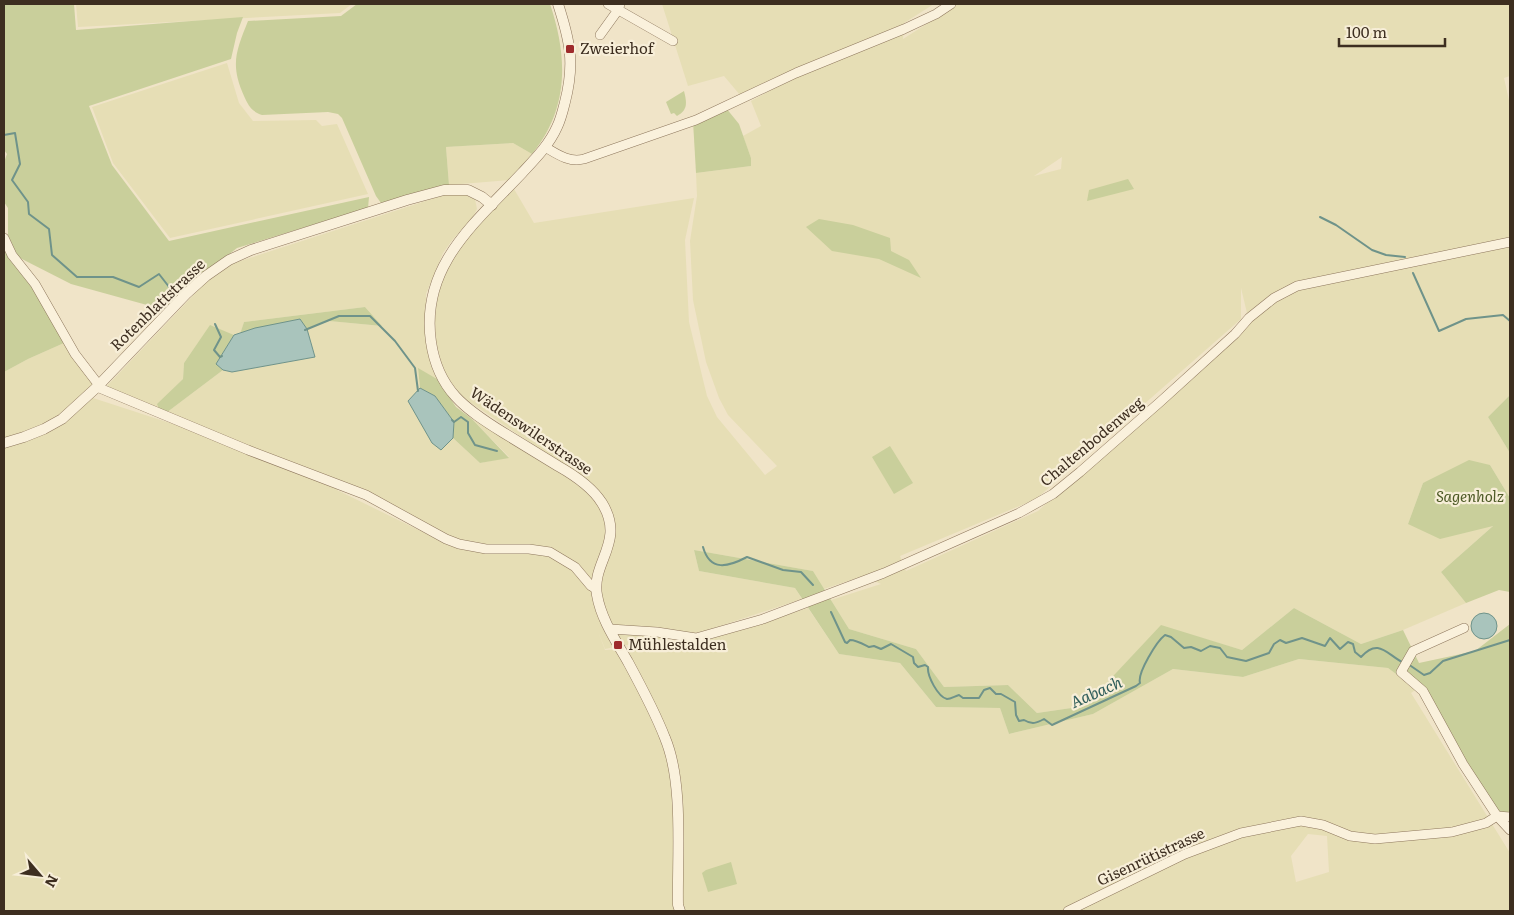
<svg xmlns="http://www.w3.org/2000/svg" width="1514" height="915" viewBox="0 0 1514 915" font-family="Literata,serif">
  <rect width="100%" height="100%" fill="#f0e4c8"/>
  <g fill="#e6deb5" fill-rule="evenodd">
    <path d="M 76,4 L 352,4 L 340,13 L 78,27 Z"/>
    <path d="M 662,4 L 934,4 L 904,23 L 903,39 L 958,4 L 1510,4 L 1510,76 L 1504,78 L 1510,105 L 1510,395 L 1488,417 L 1510,453 L 1510,498 L 1490,465 L 1423,483 L 1408,524 L 1494,525 L 1441,572 L 1466,603 L 1403,630 L 1361,644 L 1294,608 L 1242,650 L 1161,626 L 1085,706 L 1037,713 L 1008,685 L 944,687 L 916,649 L 849,629 L 831,600 L 881,584 L 863,576 L 824,589 L 813,571 L 694,550 L 699,571 L 795,588 L 802,599 L 705,631 L 605,649 L 598,631 L 605,650 L 697,643 L 808,608 L 839,654 L 900,663 L 936,707 L 1000,708 L 1009,734 L 1093,714 L 1173,669 L 1243,677 L 1299,659 L 1388,668 L 1417,689 L 1411,693 L 1510,853 L 1510,911 L 4,911 L 4,445 L 36,436 L 90,397 L 213,437 L 166,413 L 223,370 L 232,372 L 315,357 L 307,329 L 329,321 L 382,326 L 365,307 L 244,322 L 240,334 L 234,335 L 210,326 L 184,363 L 183,379 L 158,404 L 159,409 L 104,389 L 205,283 L 231,264 L 444,195 L 461,193 L 475,199 L 477,209 L 473,217 L 453,239 L 443,253 L 426,294 L 426,343 L 437,379 L 418,369 L 420,388 L 408,401 L 441,450 L 453,438 L 480,463 L 509,457 L 472,419 L 566,475 L 571,470 L 462,397 L 450,381 L 442,366 L 436,342 L 435,319 L 437,300 L 445,271 L 460,243 L 514,189 L 534,223 L 694,198 L 685,240 L 689,322 L 707,396 L 717,417 L 765,475 L 777,466 L 728,415 L 719,398 L 706,362 L 693,300 L 690,241 L 697,196 L 696,173 L 751,166 L 751,158 L 743,136 L 761,126 L 751,101 L 775,88 L 772,80 L 740,95 L 724,76 L 688,86 ZM 1062,157 L 1061,169 L 1034,176 ZM 1241,288 L 1247,313 L 1245,320 L 1246,325 L 1038,511 L 906,571 L 900,556 L 1036,499 L 1241,319 ZM 341,482 L 448,537 L 488,546 L 439,540 L 337,490 ZM 1308,834 L 1327,836 L 1329,872 L 1296,882 L 1291,856 Z"/>
    <path d="M 227,63 L 239,103 L 253,121 L 316,120 L 322,126 L 337,124 L 368,194 L 170,238 L 113,163 L 92,107 Z"/>
    <path d="M 513,143 L 532,154 L 511,180 L 449,185 L 446,147 Z"/>
    <path d="M 64,343 L 96,385 L 61,417 L 24,434 L 4,439 L 4,372 L 28,359 Z"/>
  </g>
  <g fill="#c9cf9b">
    <path d="M 4,4 L 74,4 L 76,30 L 243,17 L 237,33 L 231,59 L 89,106 L 112,165 L 169,241 L 369,197 L 368,208 L 237,248 L 189,286 L 165,310 L 71,284 L 18,257 L 8,235 L 8,208 L 4,202 L 4,162 L 7,154 L 4,150 Z"/>
    <path d="M 357,4 L 550,4 C 568,57 569,109 532,154 L 513,143 L 446,147 L 449,185 L 381,203 L 376,196 L 342,118 L 338,114 L 328,112 L 262,115 C 252,112 248,105 244,96 C 230,65 236,51 248,21 L 341,16 Z"/>
    <path d="M 684,91 C 687,103 688,110 677,116 L 674,113 L 671,114 L 666,102 Z"/>
    <path d="M 726,108 L 739,124 L 751,158 L 751,166 L 696,173 L 693,121 Z"/>
    <path d="M 1128,179 L 1134,189 L 1087,201 L 1089,190 Z"/>
    <path d="M 819,219 L 853,225 L 890,238 L 891,251 L 909,260 L 921,278 L 879,259 L 832,251 L 806,227 Z"/>
    <path d="M 4,249 L 10,260 L 31,286 L 64,343 L 28,359 L 4,372 Z"/>
    <path d="M 365,307 L 382,326 L 329,321 L 307,329 L 299,319 L 240,334 L 244,322 Z"/>
    <path d="M 210,325 L 234,335 L 216,364 L 223,370 L 166,413 L 159,409 L 157,404 L 183,379 L 184,363 Z"/>
    <path d="M 418,368 L 437,379 L 456,407 L 472,419 L 509,458 L 480,463 L 453,438 L 454,422 L 435,396 L 420,388 Z"/>
    <path d="M 1510,395 L 1510,453 L 1488,417 Z"/>
    <path d="M 890,446 L 913,483 L 894,494 L 872,457 Z"/>
    <path d="M 1469,460 L 1490,465 L 1510,498 L 1510,592 L 1499,590 L 1466,603 L 1441,572 L 1493,526 L 1440,539 L 1408,524 L 1423,483 Z"/>
    <path d="M 694,550 L 813,571 L 849,629 L 916,649 L 944,687 L 1008,685 L 1037,713 L 1085,706 L 1161,625 L 1242,650 L 1294,608 L 1361,644 L 1403,630 L 1419,663 L 1475,651 L 1510,624 L 1510,830 L 1497,816 L 1427,697 L 1388,668 L 1299,659 L 1243,677 L 1173,669 L 1093,714 L 1009,734 L 1000,708 L 936,707 L 900,663 L 839,654 L 795,588 L 699,571 Z"/>
    <path d="M 731,862 L 737,884 L 708,892 L 702,873 L 706,870 Z"/>
  </g>
  <g fill="#a9c4bc" stroke="#6f938a">
    <path d="M 300,319 L 307,329 L 315,357 L 232,372 L 223,370 L 216,364 L 234,335 L 255,328 Z"/>
    <path d="M 420,388 L 435,396 L 454,422 L 453,438 L 441,450 L 432,443 L 408,401 Z"/>
    <circle cx="1484" cy="626" r="13"/>
  </g>
  <g fill="none" stroke-linecap="round" stroke-linejoin="round">
    <g stroke="#6f938a" stroke-width="2">
      <path d="M 4,135 L 15,133 L 20,164 L 12,180 L 28,202 L 29,214 L 49,229 L 52,255 L 77,277 L 113,277 L 139,287 L 159,274 L 173,292"/>
      <path d="M 1320,217 L 1336,225 L 1372,250 L 1386,255 L 1405,257"/>
      <path d="M 1413,273 L 1439,331 L 1466,319 L 1503,315 L 1510,321"/>
      <path d="M 215,324 L 221,337 L 214,350 L 220,357 L 222,356"/>
      <path d="M 305,330 L 339,316 L 370,316 L 395,341 L 415,368 L 418,391"/>
      <path d="M 452,420 L 454,422 L 461,417 L 468,422 L 468,433 L 475,445 L 497,451"/>
      <path d="M 703,547 C 710,572 728,567 747,557 L 783,570 L 801,572 L 813,585"/>
      <path d="M 831,612 L 845,642 L 847,643 L 850,640 C 856,640 863,644 869,647 L 874,646 L 881,649 L 891,644 L 913,657 L 914,663 L 918,667 L 925,665 L 928,667 C 927,676 938,697 947,699 C 951,699 955,696 959,695 L 963,698 L 979,698 L 984,690 L 990,688 L 996,694 L 1001,694 L 1015,702 L 1016,715 L 1019,721 L 1024,720 C 1032,725 1037,723 1044,719 L 1052,725 L 1136,686 L 1140,683 C 1137,673 1157,641 1165,635 L 1171,637 L 1184,648 L 1191,647 L 1201,651 L 1210,646 L 1220,648 L 1227,657 L 1246,661 L 1269,653 L 1274,644 L 1280,640 L 1286,643 L 1302,638 L 1325,646 L 1330,638 L 1340,649 L 1348,642 L 1353,644 L 1355,652 L 1361,657 C 1379,637 1387,655 1404,663"/>
      <path d="M 1408,664 L 1424,675 L 1430,673 L 1443,661 L 1510,640"/>
    </g>
    <defs>
      <g id="minor">
        <path d="M 608,4 L 673,41"/>
        <path d="M 600,35 L 618,10 L 620,4"/>
        <path d="M 545,147 C 557,154 569,163 584,159 L 696,120 L 796,73 L 904,29 L 936,14 L 951,4"/>
        <path d="M 4,238 L 12,255 L 35,284 L 75,354 L 98,384"/>
        <path d="M 97,387 L 248,450 L 366,495 L 446,539 L 459,544 L 486,549 L 529,549 L 550,552 L 575,567 L 591,586 L 596,589"/>
        <path d="M 1464,628 L 1413,651 L 1401,672 L 1423,691 L 1463,764 L 1497,816 L 1510,830"/>
        <path d="M 610,629 L 657,632 L 696,638 L 763,619 L 884,573 L 1019,513 L 1053,494 L 1080,472 L 1160,402 L 1235,334 L 1249,318 L 1274,298 L 1297,286 L 1510,242"/>
        <path d="M 1068,911 L 1185,854 L 1241,833 L 1301,821 L 1323,825 L 1350,836 L 1375,839 L 1452,832 L 1486,823 L 1497,816 L 1510,817"/>
      </g>
      <g id="tertiary">
        <path d="M 558,4 C 570,41 575,63 565,102 C 563,110 561,119 557,127 C 549,145 535,159 522,173 C 475,223 420,266 431,342 C 438,390 465,409 504,433 C 522,444 540,455 558,466 C 574,475 592,487 602,503 C 626,542 591,562 597,595 C 601,619 616,641 628,662 C 641,686 655,712 665,738 C 684,783 677,856 678,905 L 680,911"/>
        <path d="M 4,443 L 24,437 L 44,429 L 62,419 L 97,387 L 186,294 L 206,276 L 229,260 L 251,250 L 407,200 L 444,190 L 468,190 L 482,197 L 492,205"/>
      </g>
    </defs>
    <use href="#minor" stroke="#8d765c" stroke-width="10"/>
    <use href="#tertiary" stroke="#8d765c" stroke-width="11"/>
    <use href="#minor" stroke="#faf1dc" stroke-width="9"/>
    <use href="#tertiary" stroke="#faf1dc" stroke-width="10"/>
  </g>
  <g fill="#9e2a2b" stroke="#f7eed8" stroke-width="2">
    <rect x="565" y="44" width="10" height="10" rx="2.5"/>
    <rect x="613" y="640" width="10" height="10" rx="2.5"/>
  </g>
  <g text-anchor="middle" stroke-width="4.5" stroke-linejoin="round" paint-order="stroke">
    <g font-size="15" fill="#3d2e20" stroke="#f7eed8" text-anchor="start">
      <text x="580" y="54">Zweierhof</text>
      <text x="628" y="650">Mühlestalden</text>
    </g>
    <g font-size="15" fill="#3d2e20" stroke="#f7eed8">
      <text transform="translate(158 305) rotate(-44)" y="5">Rotenblattstrasse</text>
      <text transform="translate(531 431) rotate(34)" y="5">Wädenswilerstrasse</text>
      <text transform="translate(1092 442) rotate(-40)" y="5">Chaltenbodenweg</text>
      <text transform="translate(1151 857) rotate(-25)" y="5">Gisenrütistrasse</text>
    </g>
    <g font-size="15" font-style="italic" fill="#4d5a26" stroke="#f7eed8">
      <text x="1470" y="502">Sagenholz</text>
    </g>
    <g font-size="16" font-style="italic" fill="#2f5d5a" stroke="#f7eed8">
      <text transform="translate(1096 692) rotate(-24)" y="6">Aabach</text>
    </g>
  </g>
  <rect width="1514" height="915" fill="none" stroke="#3d2e20" stroke-width="10"/>
  <g transform="translate(40 875) rotate(118)" stroke="#f7eed8" stroke-width="4" paint-order="stroke">
  <path d="M0-4L9 19L0 12L-9 19Z" fill="#3d2e20"/>
  <text y="-8" font-size="14" font-weight="bold" text-anchor="middle" fill="#3d2e20">N</text>
  </g>
  <path d="M1339 38v8h106v-8" fill="none" stroke="#3d2e20" stroke-width="2.5"/>
  <text x="1346" y="38" font-size="15" fill="#3d2e20" stroke="#f7eed8" stroke-width="4" paint-order="stroke">100 m</text>
</svg>
